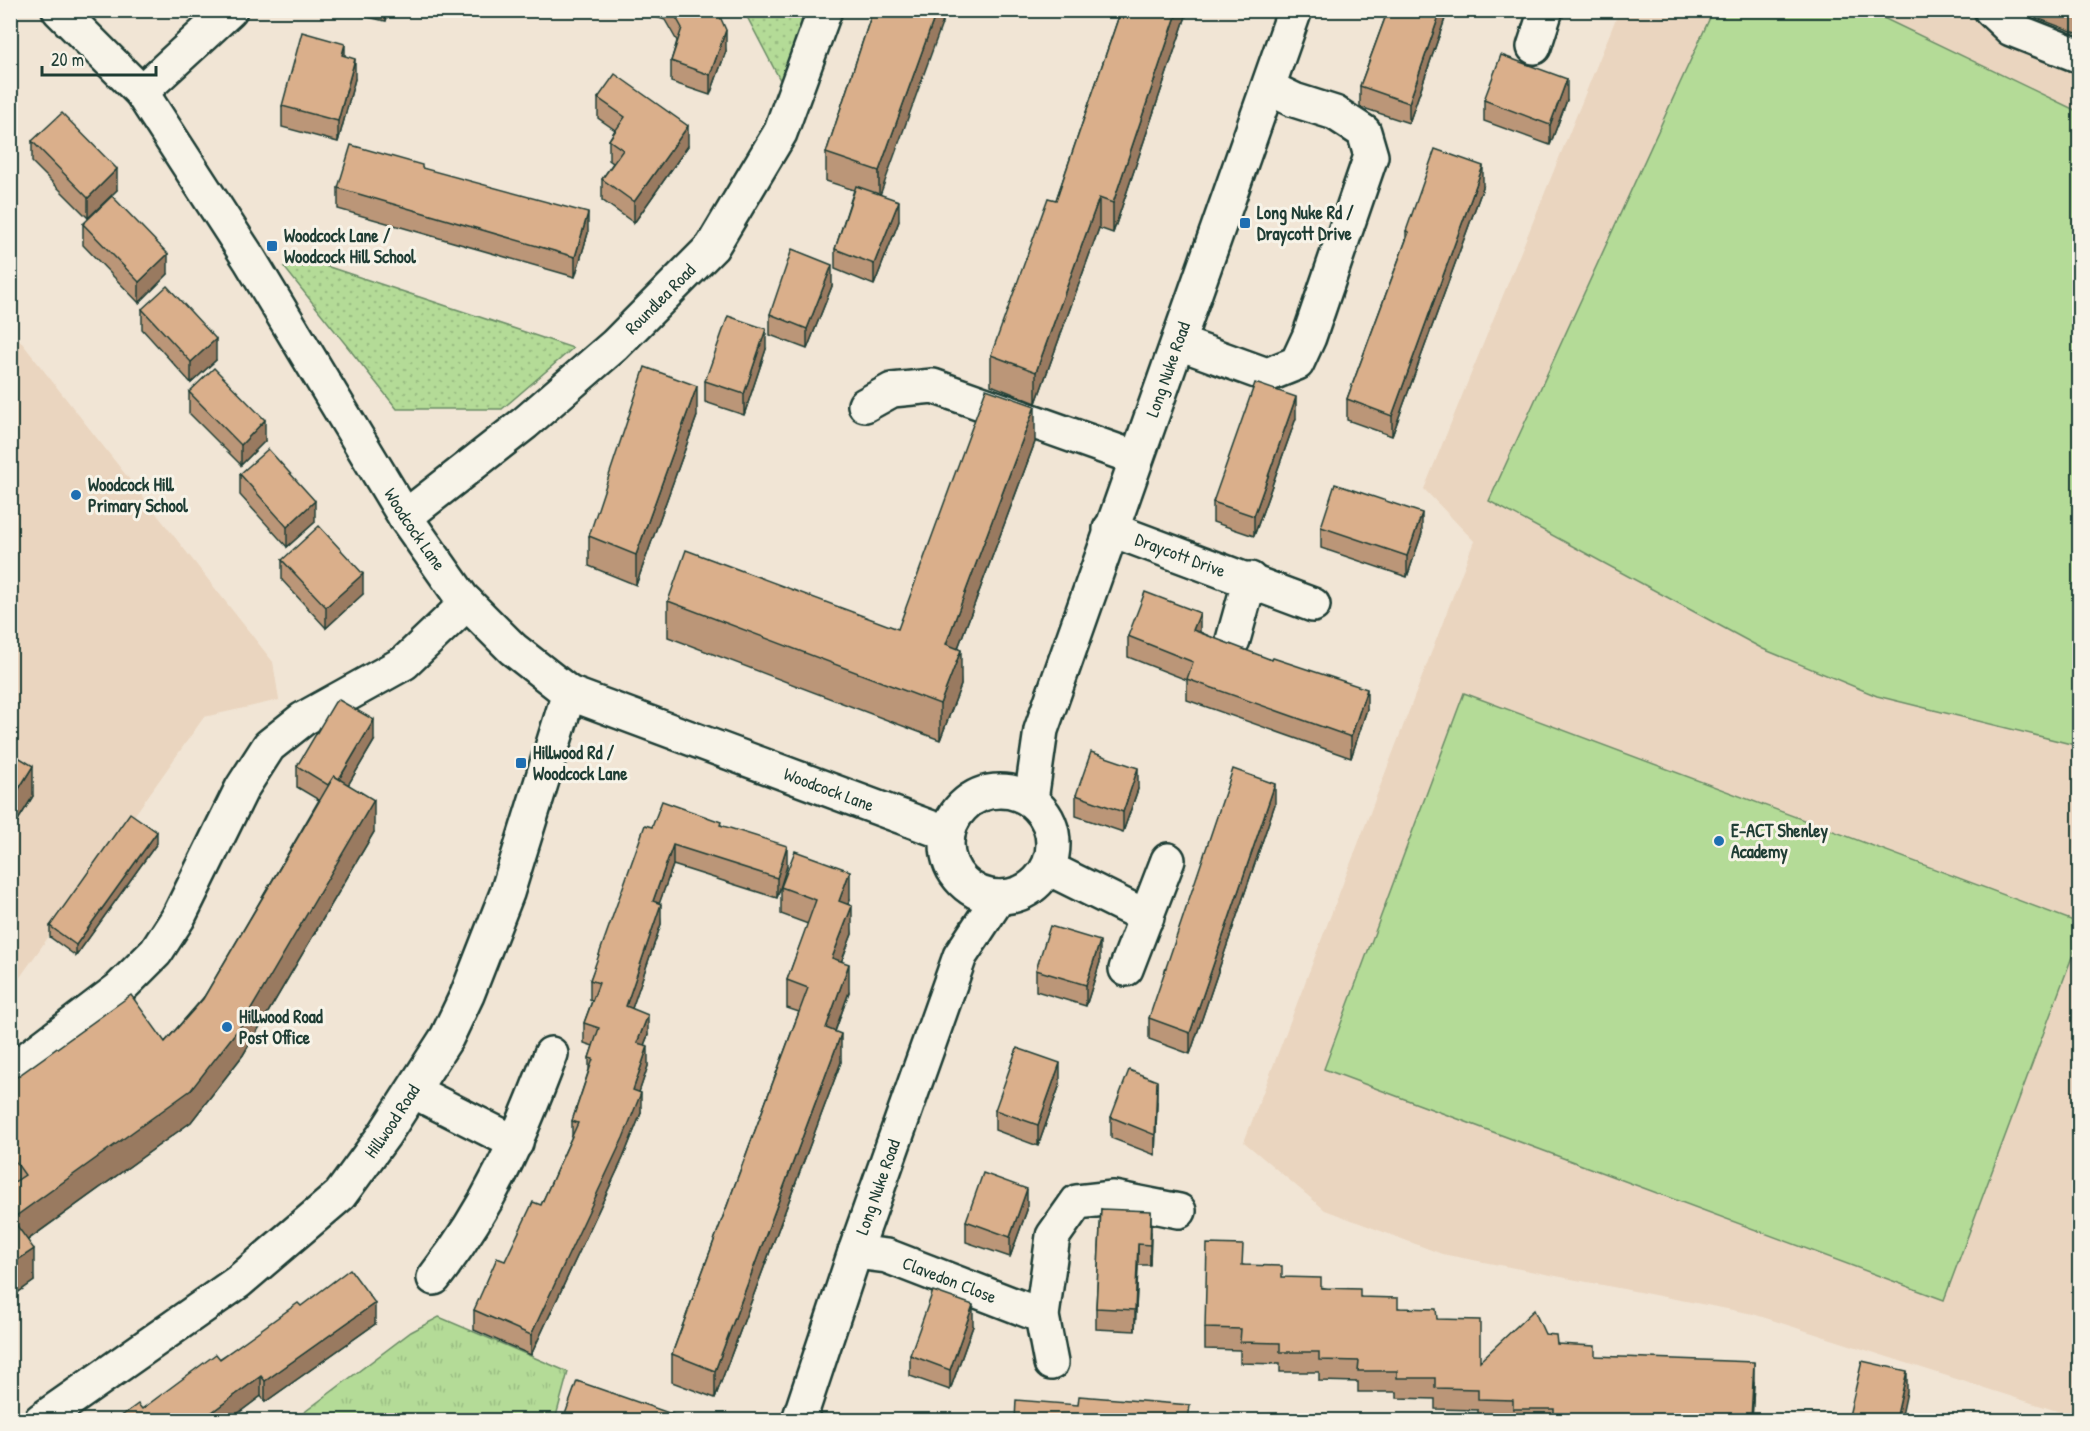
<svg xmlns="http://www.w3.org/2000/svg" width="2090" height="1431" viewBox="0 0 2090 1431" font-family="'Patrick Hand',sans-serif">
  <defs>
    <pattern id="grass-dots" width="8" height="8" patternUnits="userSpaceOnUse" patternTransform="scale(1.5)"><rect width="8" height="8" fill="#b4db97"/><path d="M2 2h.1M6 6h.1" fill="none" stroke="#9abd83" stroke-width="1.8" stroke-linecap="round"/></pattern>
    <pattern id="park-tufts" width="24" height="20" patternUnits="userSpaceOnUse" patternTransform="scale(1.5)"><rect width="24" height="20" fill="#b4db97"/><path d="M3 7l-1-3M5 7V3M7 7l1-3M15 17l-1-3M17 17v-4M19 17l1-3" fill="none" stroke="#9abd83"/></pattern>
  </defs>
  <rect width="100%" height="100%" fill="#f1e5d5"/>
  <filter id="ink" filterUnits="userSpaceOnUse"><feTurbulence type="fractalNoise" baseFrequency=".0167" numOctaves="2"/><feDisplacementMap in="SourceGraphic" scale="12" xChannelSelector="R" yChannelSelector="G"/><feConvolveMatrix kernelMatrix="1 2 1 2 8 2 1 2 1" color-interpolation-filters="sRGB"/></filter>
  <g filter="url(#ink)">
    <g fill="#ead5bf">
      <path d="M 1619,11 L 2079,11 L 2079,1418 L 1753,1314 L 1442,1254 L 1325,1210 L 1244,1142 L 1474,541 L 1424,489 Z"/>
      <path d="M 11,329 L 273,662 L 279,700 L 204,717 L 11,990 Z"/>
    </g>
    <g fill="url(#grass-dots)" stroke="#6a8c66" stroke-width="1.5">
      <path d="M 744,11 L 825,11 L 791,101 Z"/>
      <path d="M 320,264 L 573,348 L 502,409 L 397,409 L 284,267 Z"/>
    </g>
    <path fill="url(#park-tufts)" stroke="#6a8c66" stroke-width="1.5" d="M 439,1317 L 568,1372 L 555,1420 L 294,1420 L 411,1332 Z"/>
    <g fill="#b4db97" stroke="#6a8c66" stroke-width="1.5">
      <path d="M 1713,11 L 1869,11 L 2079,112 L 2079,746 L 1877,696 L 1763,649 L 1489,501 Z"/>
      <path d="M 1464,693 L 2079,923 L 2079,938 L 1944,1300 L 1324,1069 Z"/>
    </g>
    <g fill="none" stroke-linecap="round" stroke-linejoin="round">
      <defs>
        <g id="minor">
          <path id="s1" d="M 59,10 L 141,92 L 250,260 L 405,517 L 462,598 L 513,649 L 569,693 L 948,834"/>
          <path d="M 1991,10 L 2011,29 L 2080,56"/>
          <path d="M 1534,47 L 1546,10"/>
          <path d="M 141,92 L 230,10"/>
          <path d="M 1179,343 L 1267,375 L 1297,363 L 1309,337 L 1371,156 L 1364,132 L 1335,113 L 1294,100 L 1269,88"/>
          <path d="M 865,405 L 892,390 L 933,386 L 1136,458"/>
          <path id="s2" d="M 405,517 L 525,423 L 615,345 L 712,247 L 780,133 L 825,10"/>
          <path id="s3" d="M 1110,529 L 1313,605"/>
          <path d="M 1233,640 L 1250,579"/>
          <circle cx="1000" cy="844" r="53"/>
          <path id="s4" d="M 1031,800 L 1041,730 L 1295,10"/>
          <path d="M 1048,868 L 1147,917"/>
          <path d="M 1126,969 L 1168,860"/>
          <path d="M 10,1072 L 119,989 L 156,952 L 178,918 L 242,788 L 269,746 L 303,719 L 404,663 L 467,603"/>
          <path d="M 413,1091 L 516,1143"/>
          <path id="s5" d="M 855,1252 L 887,1256 L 1042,1316"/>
          <path d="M 434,1278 C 490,1206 519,1139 551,1054"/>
          <path d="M 1051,1363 L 1042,1316 L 1053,1236 L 1077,1202 L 1113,1198 L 1179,1211"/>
          <path id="s6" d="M 41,1420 L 238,1282 L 340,1195 L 384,1135 L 447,1037 L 467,995 L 507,893 L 569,693"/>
          <path id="s7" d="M 799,1420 L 855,1252 L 960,956 L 999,897"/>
        </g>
      </defs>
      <use href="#minor" stroke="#1f3d34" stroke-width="38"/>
      <use href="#minor" stroke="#f7f3e8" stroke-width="33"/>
    </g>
    <g fill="#bb9678" stroke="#1f3d34" stroke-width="1.5">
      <path d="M 344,10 L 389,10 L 386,21 L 344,12 Z"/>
      <path d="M 638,10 L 717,10 L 726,51 L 710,95 L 671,82 L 671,61 L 677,41 L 665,20 L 638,11 Z"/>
      <path d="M 873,10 L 880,194 L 899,221 L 874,285 L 835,269 L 835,249 L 854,190 L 826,181 L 826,153 Z"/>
      <path d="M 1121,10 L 1188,10 L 1113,233 L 1099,228 L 1036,403 L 991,385 L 991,355 L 1056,200 Z"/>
      <path d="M 1388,10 L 1448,10 L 1409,123 L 1360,107 L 1360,86 Z"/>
      <path d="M 2019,10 L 2079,10 L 2079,34 L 2021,12 Z"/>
      <path d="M 345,56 L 355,79 L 338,142 L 282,127 L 282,106 Z"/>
      <path d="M 598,98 L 688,146 L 634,223 L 602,200 L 602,179 L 613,163 L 609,160 L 609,140 L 615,130 L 598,118 Z"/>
      <path d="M 1484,100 L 1567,100 L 1550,145 L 1484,121 Z"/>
      <path d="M 32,141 L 117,190 L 88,218 L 32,162 Z"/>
      <path d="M 422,168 L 588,233 L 575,277 L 338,209 L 338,188 Z"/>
      <path d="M 1483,187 L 1392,436 L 1347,420 L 1347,399 L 1406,240 L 1406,231 Z"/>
      <path d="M 83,224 L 168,274 L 139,303 L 83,245 Z"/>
      <path d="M 832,286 L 807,349 L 770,335 L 770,314 Z"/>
      <path d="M 142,309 L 216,360 L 191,383 L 142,329 Z"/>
      <path d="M 766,349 L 744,415 L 705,402 L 705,381 Z"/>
      <path d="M 189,392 L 265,441 L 241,465 L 189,413 Z"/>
      <path d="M 697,416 L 636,585 L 589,566 L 589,536 Z"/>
      <path d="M 1296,418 L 1254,536 L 1213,522 L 1213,502 Z"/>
      <path d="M 1035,442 L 958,648 L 961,685 L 940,740 L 668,637 L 668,601 L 898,629 Z"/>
      <path d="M 240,474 L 315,522 L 287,547 L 240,495 Z"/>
      <path d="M 1321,527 L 1422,533 L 1407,577 L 1321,548 Z"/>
      <path d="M 282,560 L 363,594 L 326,628 L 282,580 Z"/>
      <path d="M 1200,632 L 1367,709 L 1351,758 L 1187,700 L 1187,680 L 1128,657 L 1128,636 Z"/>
      <path d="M 374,741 L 348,785 L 374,832 L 243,1055 L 191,1122 L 28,1240 L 34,1281 L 10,1298 L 10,1082 L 165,1042 L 203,999 L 319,800 L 297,787 L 297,766 Z"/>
      <path d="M 10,752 L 33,796 L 12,830 L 10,829 Z"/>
      <path d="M 1138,789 L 1123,832 L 1076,816 L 1076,795 Z"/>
      <path d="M 1275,804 L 1190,1054 L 1149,1039 L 1149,1018 Z"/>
      <path d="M 721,825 L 787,866 L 777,898 L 673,865 L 659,903 L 661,924 L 632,1008 L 648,1035 L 644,1045 L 648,1066 L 639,1092 L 641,1113 L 623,1158 L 531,1355 L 474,1330 L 474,1310 L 541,1205 L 572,1136 L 572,1121 L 589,1070 L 589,1058 L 593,1046 L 584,1043 L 584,1023 L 592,1001 L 590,1000 L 590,980 L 652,827 Z"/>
      <path d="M 157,843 L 76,956 L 50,937 L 50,926 Z"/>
      <path d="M 781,887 L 850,899 L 848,905 L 852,934 L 841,962 L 849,992 L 835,1032 L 841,1062 L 715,1398 L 672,1382 L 672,1354 L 799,1012 L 787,1008 L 787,980 L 808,924 L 781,914 Z"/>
      <path d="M 1100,962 L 1086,1006 L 1036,991 L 1036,970 Z"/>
      <path d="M 1060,1084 L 1038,1146 L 995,1130 L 995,1110 Z"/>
      <path d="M 1157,1102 L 1155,1155 L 1111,1138 L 1111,1117 Z"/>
      <path d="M 1101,1209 L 1151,1232 L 1150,1265 L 1138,1265 L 1135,1331 L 1096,1329 L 1096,1308 Z"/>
      <path d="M 1027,1210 L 1010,1257 L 966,1242 L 966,1221 Z"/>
      <path d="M 1243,1265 L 1282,1277 L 1360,1297 L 1437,1319 L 1480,1361 L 1545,1334 L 1557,1344 L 1595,1356 L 1754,1382 L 1752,1420 L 1478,1420 L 1478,1410 L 1435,1409 L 1435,1399 L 1397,1398 L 1397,1392 L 1358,1392 L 1358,1382 L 1319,1381 L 1319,1372 L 1280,1372 L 1280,1364 L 1240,1363 L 1240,1350 L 1205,1349 L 1205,1328 Z"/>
      <path d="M 301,1306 L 375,1324 L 265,1402 L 261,1396 L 229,1420 L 116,1420 L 142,1409 Z"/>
      <path d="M 973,1326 L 950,1390 L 910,1376 L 910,1355 Z"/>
    </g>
    <g fill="#997a61" stroke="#1f3d34" stroke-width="1.5">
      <path d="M 386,10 L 389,10 L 386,21 Z"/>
      <path d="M 937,10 L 947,10 L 879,198 L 879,171 Z"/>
      <path d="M 1178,10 L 1188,10 L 1113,233 L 1113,203 Z"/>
      <path d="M 1441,10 L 1448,10 L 1409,123 L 1409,103 Z"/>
      <path d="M 726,30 L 726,51 L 710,95 L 710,75 Z"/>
      <path d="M 345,44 L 345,65 L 342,55 Z"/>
      <path d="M 355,59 L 355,79 L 338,142 L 338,121 Z"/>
      <path d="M 1567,79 L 1567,100 L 1550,145 L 1550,125 Z"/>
      <path d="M 688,126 L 688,146 L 634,223 L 634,202 Z"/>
      <path d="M 1483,166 L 1483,187 L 1392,436 L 1392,416 Z"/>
      <path d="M 117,169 L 117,190 L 88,218 L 88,198 Z"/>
      <path d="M 1099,198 L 1099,228 L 1036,403 L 1036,372 Z"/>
      <path d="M 899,201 L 899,221 L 874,285 L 874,264 Z"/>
      <path d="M 588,213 L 588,233 L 575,277 L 575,257 Z"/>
      <path d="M 168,254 L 168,274 L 139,303 L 139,282 Z"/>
      <path d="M 832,265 L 832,286 L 807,349 L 807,329 Z"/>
      <path d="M 766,329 L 766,349 L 744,415 L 744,394 Z"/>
      <path d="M 216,339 L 216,360 L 191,383 L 191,362 Z"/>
      <path d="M 697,386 L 697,416 L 636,585 L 636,555 Z"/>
      <path d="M 1296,397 L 1296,418 L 1254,536 L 1254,516 Z"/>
      <path d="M 1035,406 L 1035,442 L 946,680 L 946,644 Z"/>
      <path d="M 265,420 L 265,441 L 241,465 L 241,445 Z"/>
      <path d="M 315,501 L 315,522 L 287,547 L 287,527 Z"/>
      <path d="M 1422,513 L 1422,533 L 1407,577 L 1407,556 Z"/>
      <path d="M 363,574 L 363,594 L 326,628 L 326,607 Z"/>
      <path d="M 1200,613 L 1200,634 L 1193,630 Z"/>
      <path d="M 961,650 L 961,685 L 940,740 L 940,704 Z"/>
      <path d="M 1367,689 L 1367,709 L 1351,758 L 1351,737 Z"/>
      <path d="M 374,720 L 374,741 L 334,809 L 334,788 Z"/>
      <path d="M 33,766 L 33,796 L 12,830 L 12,800 Z"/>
      <path d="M 1138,768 L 1138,789 L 1123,832 L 1123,812 Z"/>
      <path d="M 1275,784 L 1275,804 L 1190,1054 L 1190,1033 Z"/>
      <path d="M 374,800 L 374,832 L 243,1055 L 191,1122 L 12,1251 L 12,1219 Z"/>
      <path d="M 157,832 L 157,843 L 76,956 L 76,945 Z"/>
      <path d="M 673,845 L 673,865 L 653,921 L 653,901 Z"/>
      <path d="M 787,846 L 787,866 L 777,898 L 777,878 Z"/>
      <path d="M 850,871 L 850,899 L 839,929 L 839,901 Z"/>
      <path d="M 661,904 L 661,924 L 626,1026 L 626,1006 Z"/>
      <path d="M 852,906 L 852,934 L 832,986 L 832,958 Z"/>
      <path d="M 1100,941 L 1100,962 L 1086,1006 L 1086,985 Z"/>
      <path d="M 849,964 L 849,992 L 826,1056 L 826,1028 Z"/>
      <path d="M 648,1015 L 648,1035 L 637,1063 L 637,1043 Z"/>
      <path d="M 841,1034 L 841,1062 L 715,1398 L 715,1371 Z"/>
      <path d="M 648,1046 L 648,1066 L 633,1110 L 633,1090 Z"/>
      <path d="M 1060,1063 L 1060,1084 L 1038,1146 L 1038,1125 Z"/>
      <path d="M 1157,1081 L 1157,1102 L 1155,1155 L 1155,1135 Z"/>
      <path d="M 641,1093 L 641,1113 L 623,1158 L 531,1355 L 531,1335 Z"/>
      <path d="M 1027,1189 L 1027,1210 L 1010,1257 L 1010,1237 Z"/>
      <path d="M 1151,1211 L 1151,1232 L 1150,1265 L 1150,1245 Z"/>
      <path d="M 1138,1244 L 1138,1265 L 1135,1331 L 1135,1310 Z"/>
      <path d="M 34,1249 L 34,1281 L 10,1298 L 10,1265 Z"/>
      <path d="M 375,1303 L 375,1324 L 265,1402 L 265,1381 Z"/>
      <path d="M 973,1305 L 973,1326 L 950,1390 L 950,1370 Z"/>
      <path d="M 1754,1362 L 1754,1382 L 1752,1420 L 1751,1420 Z"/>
      <path d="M 1907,1371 L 1907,1392 L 1901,1420 L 1897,1415 Z"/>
      <path d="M 261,1376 L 261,1396 L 229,1420 L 201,1420 Z"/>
    </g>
    <g fill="#daaf8b" stroke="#1f3d34" stroke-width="1.5">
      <path d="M 672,10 L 717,10 L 726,30 L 710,75 L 671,61 L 682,28 Z"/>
      <path d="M 873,10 L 937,10 L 879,171 L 826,153 Z"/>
      <path d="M 1121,10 L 1178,10 L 1113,203 L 1099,198 L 1036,372 L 991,355 L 1048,198 L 1056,200 Z"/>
      <path d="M 1388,10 L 1441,10 L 1409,103 L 1360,86 Z"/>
      <path d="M 302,32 L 345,44 L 342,55 L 355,59 L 338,121 L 282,106 Z"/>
      <path d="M 1501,55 L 1567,79 L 1550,125 L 1484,100 Z"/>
      <path d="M 615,74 L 688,126 L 634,202 L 602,179 L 623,150 L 609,140 L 625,117 L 598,98 Z"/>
      <path d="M 62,113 L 117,169 L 88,198 L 32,141 Z"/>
      <path d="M 351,145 L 422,165 L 422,168 L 588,213 L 575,257 L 338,188 Z"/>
      <path d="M 1435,149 L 1483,166 L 1392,416 L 1347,399 L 1409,232 L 1406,231 Z"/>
      <path d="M 856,186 L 899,201 L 874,264 L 835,249 Z"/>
      <path d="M 112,196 L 168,254 L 139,282 L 83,224 Z"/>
      <path d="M 792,249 L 832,265 L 807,329 L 770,314 Z"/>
      <path d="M 167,286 L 216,339 L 191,362 L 142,309 Z"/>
      <path d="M 728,316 L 766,329 L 744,394 L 705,381 Z"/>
      <path d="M 645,367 L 697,386 L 636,555 L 589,536 Z"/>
      <path d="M 214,368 L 265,420 L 241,445 L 189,392 Z"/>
      <path d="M 1255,383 L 1296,397 L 1254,516 L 1213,502 Z"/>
      <path d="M 986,389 L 1035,406 L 946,644 L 961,650 L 940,704 L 668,601 L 686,550 L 898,629 Z"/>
      <path d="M 268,449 L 315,501 L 287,527 L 240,474 Z"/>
      <path d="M 1335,484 L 1422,513 L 1407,556 L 1321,527 Z"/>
      <path d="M 319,526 L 363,574 L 326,607 L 282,560 Z"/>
      <path d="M 1145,592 L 1200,613 L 1193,630 L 1272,660 L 1273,658 L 1367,689 L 1351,737 L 1187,679 L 1193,662 L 1128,636 Z"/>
      <path d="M 339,700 L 374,720 L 339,779 L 334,776 L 328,785 L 297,766 L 335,702 Z"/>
      <path d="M 10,752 L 33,766 L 12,800 L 10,799 Z"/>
      <path d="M 1091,752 L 1138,768 L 1123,812 L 1076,795 Z"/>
      <path d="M 1233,769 L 1275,784 L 1190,1033 L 1149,1018 Z"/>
      <path d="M 334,776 L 374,800 L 243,1023 L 191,1090 L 12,1219 L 34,1249 L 10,1265 L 10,1185 L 25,1175 L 10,1154 L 10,1082 L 131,995 L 165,1042 L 203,999 Z"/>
      <path d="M 662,801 L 721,822 L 720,825 L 787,846 L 777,878 L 673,845 L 653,901 L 661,904 L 626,1006 L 648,1015 L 637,1043 L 648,1046 L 633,1090 L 641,1093 L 623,1138 L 531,1335 L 474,1310 L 497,1258 L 505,1261 L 533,1202 L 541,1205 L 578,1123 L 572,1121 L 593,1059 L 589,1058 L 599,1028 L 584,1023 L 599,983 L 590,980 L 645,825 L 652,827 Z"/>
      <path d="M 130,813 L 157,832 L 76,945 L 50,926 Z"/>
      <path d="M 795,851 L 850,871 L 839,901 L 852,906 L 832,958 L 849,964 L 826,1028 L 841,1034 L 715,1371 L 672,1354 L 808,988 L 787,980 L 816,900 L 781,887 Z"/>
      <path d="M 1050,926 L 1100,941 L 1086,985 L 1036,970 Z"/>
      <path d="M 1017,1048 L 1060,1063 L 1038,1125 L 995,1110 Z"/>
      <path d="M 1129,1070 L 1157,1081 L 1155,1135 L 1111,1117 Z"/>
      <path d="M 983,1173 L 1027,1189 L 1010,1237 L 966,1221 Z"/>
      <path d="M 1101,1209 L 1151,1211 L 1150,1245 L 1138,1244 L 1135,1310 L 1096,1308 Z"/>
      <path d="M 1207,1244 L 1243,1245 L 1242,1265 L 1282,1266 L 1282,1277 L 1321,1278 L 1321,1288 L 1360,1289 L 1360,1297 L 1398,1298 L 1398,1308 L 1436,1309 L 1437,1319 L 1480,1320 L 1480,1361 L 1534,1310 L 1545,1334 L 1556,1335 L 1557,1344 L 1595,1346 L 1595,1356 L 1754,1362 L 1751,1419 L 1731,1418 L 1731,1420 L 1592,1420 L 1592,1419 L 1554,1417 L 1554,1409 L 1513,1409 L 1513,1400 L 1478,1399 L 1478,1389 L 1435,1388 L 1435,1378 L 1397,1378 L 1397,1371 L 1358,1371 L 1359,1361 L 1319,1360 L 1319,1352 L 1280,1352 L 1280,1343 L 1240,1342 L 1241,1329 L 1205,1328 Z"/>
      <path d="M 350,1269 L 375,1303 L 265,1381 L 261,1376 L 201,1420 L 116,1420 L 138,1404 L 142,1409 L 216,1354 L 220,1359 L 298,1303 L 301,1306 Z"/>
      <path d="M 933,1291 L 973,1305 L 950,1370 L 910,1355 Z"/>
      <path d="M 1862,1361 L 1907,1371 L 1897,1415 L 1922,1420 L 1848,1420 Z"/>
      <path d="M 577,1381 L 689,1420 L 563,1420 Z"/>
      <path d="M 1079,1396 L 1190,1405 L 1188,1420 L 1015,1420 L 1016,1400 L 1078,1405 Z"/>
    </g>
  </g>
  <g fill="#1f6fb2" stroke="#f7f3e8" stroke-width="2">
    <rect x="1239" y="217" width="12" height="12" rx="3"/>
    <rect x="266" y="240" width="12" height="12" rx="3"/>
    <circle cx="76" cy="495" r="6"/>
    <rect x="515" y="757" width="12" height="12" rx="3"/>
    <circle cx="1719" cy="841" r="6"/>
    <circle cx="227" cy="1027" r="6"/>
  </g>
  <g text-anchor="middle" stroke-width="6" stroke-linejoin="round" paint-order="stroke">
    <g font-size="18" font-weight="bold" fill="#1f3d34" stroke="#f7f3e8" text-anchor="start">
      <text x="1257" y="219">Long Nuke Rd /<tspan x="1257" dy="21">Draycott Drive</tspan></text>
      <text x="284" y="242">Woodcock Lane /<tspan x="284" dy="21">Woodcock Hill School</tspan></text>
      <text x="88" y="491">Woodcock Hill<tspan x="88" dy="21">Primary School</tspan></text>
      <text x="533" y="759">Hillwood Rd /<tspan x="533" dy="21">Woodcock Lane</tspan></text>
      <text x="1731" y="837">E-ACT Shenley<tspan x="1731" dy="21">Academy</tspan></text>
      <text x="239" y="1023">Hillwood Road<tspan x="239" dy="21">Post Office</tspan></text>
    </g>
    <g font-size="18" fill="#1f3d34" stroke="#f7f3e8">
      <text dy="6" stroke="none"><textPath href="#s2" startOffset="336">Roundlea Road</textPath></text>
      <text dy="6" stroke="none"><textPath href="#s4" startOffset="453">Long Nuke Road</textPath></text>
      <text dy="6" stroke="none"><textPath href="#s1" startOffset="632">Woodcock Lane</textPath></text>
      <text dy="6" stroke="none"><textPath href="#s3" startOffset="75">Draycott Drive</textPath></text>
      <text dy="6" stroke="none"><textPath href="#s1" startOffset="1136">Woodcock Lane</textPath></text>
      <text dy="6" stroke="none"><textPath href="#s6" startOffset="465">Hillwood Road</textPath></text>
      <text dy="6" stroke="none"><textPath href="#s7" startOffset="246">Long Nuke Road</textPath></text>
      <text dy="6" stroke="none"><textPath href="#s5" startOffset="99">Clavedon Close</textPath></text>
    </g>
  </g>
  <rect width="2090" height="1431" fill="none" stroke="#f7f3e8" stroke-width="36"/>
  <rect x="18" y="18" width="2054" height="1395" fill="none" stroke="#1f3d34" stroke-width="2" filter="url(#ink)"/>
  <path d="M42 66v9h114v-9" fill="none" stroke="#1f3d34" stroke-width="3"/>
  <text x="51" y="66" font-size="18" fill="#1f3d34" stroke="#f7f3e8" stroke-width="4.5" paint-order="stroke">20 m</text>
</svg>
